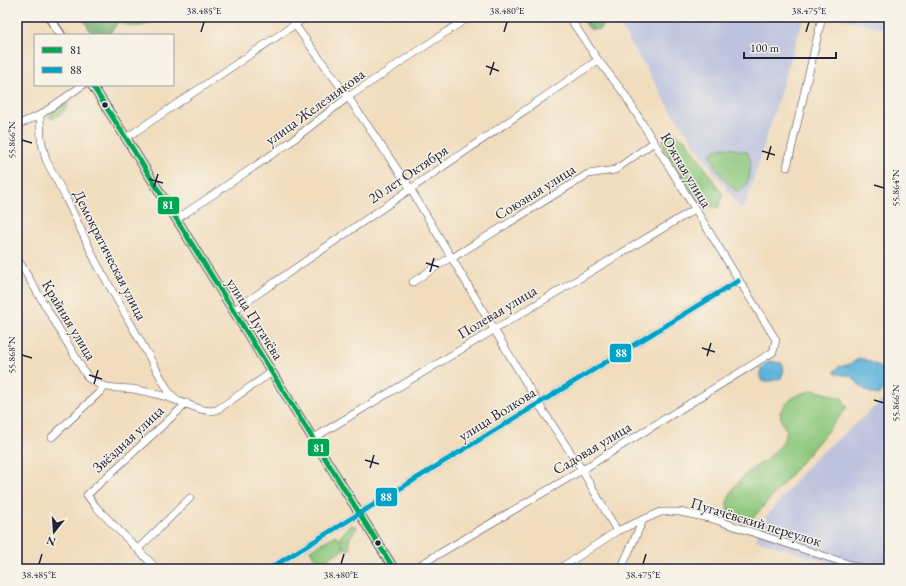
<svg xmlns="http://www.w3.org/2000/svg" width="906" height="586" viewBox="0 0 906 586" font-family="'EB Garamond',serif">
  <rect width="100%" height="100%" fill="#f7f3e8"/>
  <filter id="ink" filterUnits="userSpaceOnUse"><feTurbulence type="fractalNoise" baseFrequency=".025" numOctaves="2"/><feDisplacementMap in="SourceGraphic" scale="8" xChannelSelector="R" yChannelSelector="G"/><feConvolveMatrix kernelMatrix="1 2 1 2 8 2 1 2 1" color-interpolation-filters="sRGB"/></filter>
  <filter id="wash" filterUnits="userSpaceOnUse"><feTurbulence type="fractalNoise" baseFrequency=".012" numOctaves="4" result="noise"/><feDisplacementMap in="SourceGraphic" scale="16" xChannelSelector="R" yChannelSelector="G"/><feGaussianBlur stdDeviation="0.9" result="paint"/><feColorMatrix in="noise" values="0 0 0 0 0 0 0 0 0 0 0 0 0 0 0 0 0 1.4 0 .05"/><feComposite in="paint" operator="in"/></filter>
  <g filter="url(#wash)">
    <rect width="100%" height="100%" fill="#f1ddbd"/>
    <g fill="#bdc3de">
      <path d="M 615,17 L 804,17 L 745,206 L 741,209 L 674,115 Z"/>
      <path d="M 838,17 L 889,17 L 889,30 L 838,18 Z"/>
      <path d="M 889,395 L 889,569 L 843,569 L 843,567 L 756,540 L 761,523 L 813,460 Z"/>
    </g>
    <g fill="#8bc77c" stroke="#56745c">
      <path d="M 67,103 L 68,104 C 67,112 60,114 54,118 L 50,118 L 49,116 L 59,106 Z"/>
      <path d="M 672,132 L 687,141 L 723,195 L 718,208 L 705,205 L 695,198 L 664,149 L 664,138 Z"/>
      <path d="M 725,147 L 747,152 L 751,161 L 749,179 L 744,188 L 739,192 C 728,187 714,166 711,154 L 715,150 Z"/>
      <path d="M 814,390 L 842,398 L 847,407 C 841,416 833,424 826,433 C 801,462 777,492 751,520 L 744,521 L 728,515 L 727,502 L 734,487 L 748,472 L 767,459 L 782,444 L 787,431 L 782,423 L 780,412 C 791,396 796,395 814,390 Z"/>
      <path d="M 352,525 L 356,526 L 357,528 C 351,537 347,538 350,549 L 348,551 L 342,544 L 344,549 L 318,564 L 310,550 L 336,535 L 340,541 L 340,537 L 347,529 Z"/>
    </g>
    <g fill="#70ac6c" stroke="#496754">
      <path d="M 82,17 L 157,17 C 151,24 140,28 130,26 C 126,25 123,23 118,22 L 109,35 C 104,35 94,35 90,31 C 87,27 86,21 82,17 Z"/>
      <path d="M 580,17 L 604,17 L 605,18 L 603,24 L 599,30 L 590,29 Z"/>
    </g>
    <g fill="#5db3da" stroke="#406a8a">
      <path d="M 861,358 L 879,366 L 886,379 L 884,390 L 878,395 C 867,394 858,384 851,376 L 838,374 L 834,372 L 838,367 L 847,365 Z"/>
      <path d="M 769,361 L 782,363 L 784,370 L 781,378 L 772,381 L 762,381 L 760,378 L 761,368 Z"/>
    </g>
  </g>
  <g filter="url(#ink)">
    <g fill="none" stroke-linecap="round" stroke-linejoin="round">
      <defs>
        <g id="minor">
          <path d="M 292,17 L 295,25 L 348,97 L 410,188 L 538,403 L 582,470 L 617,531"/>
          <path d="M 40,115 L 41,139 L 46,160 L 65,196 L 96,262 L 169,392 L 175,398"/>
          <path d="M 17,125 L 40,115 L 83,85"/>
          <path d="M 126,138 L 306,17"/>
          <path d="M 787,167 L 822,17"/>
          <path d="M 177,219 L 289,143 L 348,97 L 469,17"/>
          <path d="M 17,258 L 88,378 C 105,390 114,387 133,389 C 148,392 164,395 178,401 C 191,405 204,413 217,410 L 272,372"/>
          <path d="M 452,258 L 588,174 L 615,170 L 654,142"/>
          <path d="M 413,282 L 451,257"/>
          <path d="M 233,311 L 598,60"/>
          <path d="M 52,437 L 105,387"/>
          <path d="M 312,439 L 695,209"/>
          <path d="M 138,549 L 190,498"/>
          <path d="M 157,569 L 96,507 L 87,495 L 187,403"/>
          <path d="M 269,569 L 738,281"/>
          <path d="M 413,569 L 582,470 L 773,352 L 776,340 L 623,92 L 598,60 L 569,17"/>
          <path d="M 559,569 L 617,531 L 661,512 L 680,512 L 713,519 L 863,569"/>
          <path d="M 621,569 L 643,520"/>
        </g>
        <g id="tertiary">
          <path d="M 49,17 L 61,35"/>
          <path d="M 92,85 L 126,138 L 394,569"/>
        </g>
      </defs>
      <use href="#minor" stroke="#413e4e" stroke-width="8"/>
      <use href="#tertiary" stroke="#413e4e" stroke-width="10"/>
      <use href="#minor" stroke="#fff" stroke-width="7"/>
      <use href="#tertiary" stroke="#fff" stroke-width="8"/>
      <defs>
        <path id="bus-1" d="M 92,85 L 126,138 L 394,569"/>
        <path id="bus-2" d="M 269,569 L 738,281"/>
      </defs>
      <use href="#bus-1" stroke="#f7f3e8" stroke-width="8"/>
      <use href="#bus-2" stroke="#f7f3e8" stroke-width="8"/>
      <use href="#bus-1" stroke="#00a651" stroke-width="5"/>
      <use href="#bus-2" stroke="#02a2c7" stroke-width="5"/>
    </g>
  </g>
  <path fill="none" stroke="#22223b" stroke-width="1.5" d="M 201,32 L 204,22M 504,32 L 507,22M 806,32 L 809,22M 486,66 L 499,71M 490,75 L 494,62M 22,140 L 32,143M 762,151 L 775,155M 767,160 L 771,146M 149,179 L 163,183M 874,185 L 884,188M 154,187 L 158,174M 426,263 L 439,267M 430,272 L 434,258M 702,348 L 715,352M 22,355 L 32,358M 707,356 L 711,343M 89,375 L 102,379M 94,384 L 98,370M 874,400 L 884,403M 365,460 L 379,464M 370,468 L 374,455M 39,564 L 42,554M 341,564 L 344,554M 643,564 L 646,554"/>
  <g fill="#22223b" stroke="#f7f3e8" stroke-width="1.5">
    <circle cx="105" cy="105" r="3.5"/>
    <circle cx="378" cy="543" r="3.5"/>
  </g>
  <g text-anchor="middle" stroke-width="3" stroke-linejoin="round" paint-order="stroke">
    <g font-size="15" fill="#22223b" stroke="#f7f3e8">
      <text transform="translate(315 107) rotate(-36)" y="5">улица Железнякова</text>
      <text transform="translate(686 170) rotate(59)" y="5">Южная улица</text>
      <text transform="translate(408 174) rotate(-34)" y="5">20 лет Октября</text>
      <text transform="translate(535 192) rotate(-32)" y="5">Союзная улица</text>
      <text transform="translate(110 255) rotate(63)" y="5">Демократическая улица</text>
      <text transform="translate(497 312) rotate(-31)" y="5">Полевая улица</text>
      <text transform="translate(255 319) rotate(58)" y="5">улица Пугачёва</text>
      <text transform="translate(69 320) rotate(59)" y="5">Крайняя улица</text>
      <text transform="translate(497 414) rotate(-32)" y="5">улица Волкова</text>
      <text transform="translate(128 439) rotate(-43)" y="5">Звёздная улица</text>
      <text transform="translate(592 448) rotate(-31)" y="5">Садовая улица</text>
      <text transform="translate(756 522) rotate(17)" y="5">Пугачёвский переулок</text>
    </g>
  </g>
  <g stroke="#f7f3e8" stroke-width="1.5">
    <rect x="157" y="196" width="23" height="19" rx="4" fill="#00a651"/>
    <rect x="609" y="343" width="23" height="20" rx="4" fill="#02a2c7"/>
    <rect x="307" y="438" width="23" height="19" rx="4" fill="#00a651"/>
    <rect x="375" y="487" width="23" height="20" rx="4" fill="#02a2c7"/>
  </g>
  <g font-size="11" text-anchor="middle" font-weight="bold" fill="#fff">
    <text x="168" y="209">81</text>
    <text x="621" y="357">88</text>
    <text x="319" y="452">81</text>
    <text x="386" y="501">88</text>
  </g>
  <rect width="906" height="586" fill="none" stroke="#f7f3e8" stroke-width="44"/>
  <rect x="34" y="34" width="140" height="52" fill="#f7f3e8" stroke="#a29fa3"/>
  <rect x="42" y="47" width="20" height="6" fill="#00a651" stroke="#a29fa3"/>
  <text x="70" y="54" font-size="12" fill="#22223b">81</text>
  <rect x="42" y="67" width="20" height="6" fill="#02a2c7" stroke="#a29fa3"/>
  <text x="70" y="74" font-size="12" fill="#22223b">88</text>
  <g transform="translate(54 532) rotate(197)" stroke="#f7f3e8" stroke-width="3" paint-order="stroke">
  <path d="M0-3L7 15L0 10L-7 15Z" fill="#22223b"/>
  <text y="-6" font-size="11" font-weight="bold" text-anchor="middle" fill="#22223b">N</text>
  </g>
  <path d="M744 52v6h92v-6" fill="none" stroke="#22223b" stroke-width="2"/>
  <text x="750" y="52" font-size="12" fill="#22223b" stroke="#f7f3e8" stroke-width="3" paint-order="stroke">100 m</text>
  <rect x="22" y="22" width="862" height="542" fill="none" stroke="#22223b" stroke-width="1.5"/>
  <g font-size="10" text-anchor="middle" fill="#22223b">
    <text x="204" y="14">38.485°E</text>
    <text x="507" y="14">38.480°E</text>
    <text x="809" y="14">38.475°E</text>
    <text transform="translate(11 140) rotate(-90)" y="4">55.866°N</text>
    <text transform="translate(895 188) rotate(-90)" y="4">55.864°N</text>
    <text transform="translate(11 355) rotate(-90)" y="4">55.868°N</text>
    <text transform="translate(895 403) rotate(-90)" y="4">55.866°N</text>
    <text x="39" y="578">38.485°E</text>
    <text x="341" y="578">38.480°E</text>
    <text x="643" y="578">38.475°E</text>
  </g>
</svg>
